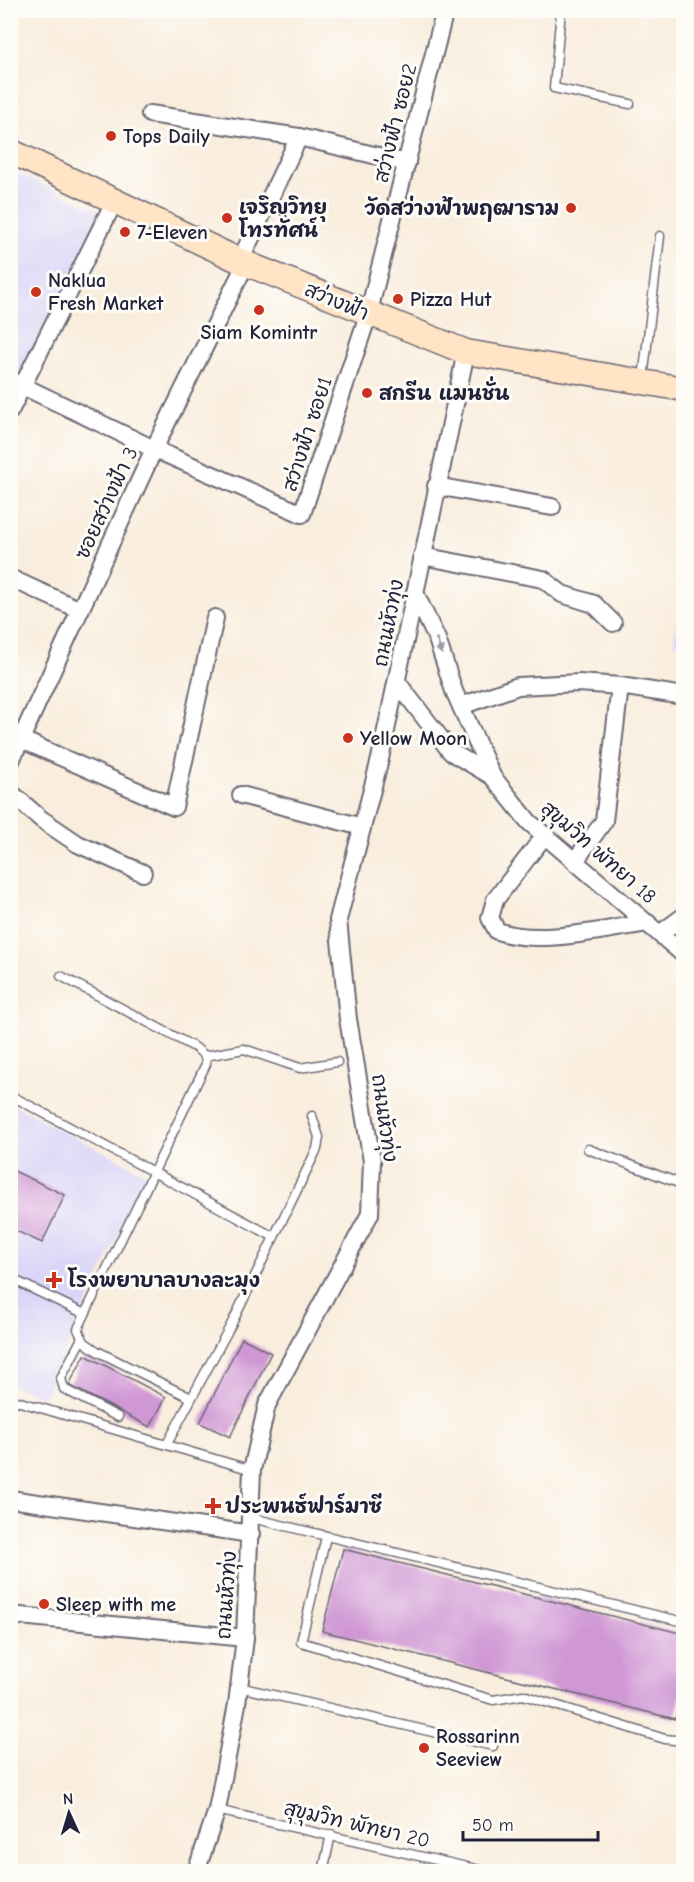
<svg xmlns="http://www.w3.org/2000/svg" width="694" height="1882" viewBox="0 0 694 1882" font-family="'Comic Neue','Playpen Sans Thai',sans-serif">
  <rect width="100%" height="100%" fill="#fdfcf7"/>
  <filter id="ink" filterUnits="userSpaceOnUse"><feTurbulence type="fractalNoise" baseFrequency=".0167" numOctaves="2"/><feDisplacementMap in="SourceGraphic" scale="12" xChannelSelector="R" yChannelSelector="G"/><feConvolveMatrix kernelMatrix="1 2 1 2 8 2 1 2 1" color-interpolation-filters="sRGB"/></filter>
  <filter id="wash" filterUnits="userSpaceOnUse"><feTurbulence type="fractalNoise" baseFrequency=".008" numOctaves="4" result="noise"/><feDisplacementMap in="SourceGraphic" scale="24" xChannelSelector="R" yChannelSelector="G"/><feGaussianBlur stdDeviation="1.35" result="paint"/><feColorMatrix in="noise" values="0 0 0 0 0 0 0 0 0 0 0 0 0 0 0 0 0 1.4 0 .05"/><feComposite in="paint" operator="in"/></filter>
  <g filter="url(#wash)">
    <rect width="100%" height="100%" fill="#f9eddd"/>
    <g fill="#dbd6f7">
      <path d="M 10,170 L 102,212 L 19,377 L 10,372 Z"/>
      <path d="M 683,581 L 683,644 L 674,643 Z"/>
      <path d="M 11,1104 L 147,1174 L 44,1397 L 11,1385 Z"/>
    </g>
    <g id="blocks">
      <g fill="#d097d5">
        <path d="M 10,1169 L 65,1195 L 42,1243 L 10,1228 Z"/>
        <path d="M 242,1338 L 271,1353 L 230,1437 L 200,1423 Z"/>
        <path d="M 85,1355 L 166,1397 L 150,1427 L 69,1385 Z"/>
        <path d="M 343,1549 L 684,1634 L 684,1684 L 675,1719 L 322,1631 Z"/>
      </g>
    </g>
  </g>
  <g filter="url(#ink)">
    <use href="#blocks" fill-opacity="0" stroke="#6d6974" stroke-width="1.5"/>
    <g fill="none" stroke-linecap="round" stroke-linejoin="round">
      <defs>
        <g id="lane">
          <path d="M 561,10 L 554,88 L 630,104"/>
          <path d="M 643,379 L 660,236"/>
          <path d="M 61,976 L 196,1048 L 205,1056 L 206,1064 L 85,1314"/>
          <path d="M 205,1056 L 244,1049 L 300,1068 L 337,1062"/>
          <path d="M 10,1075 L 10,1086"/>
          <path d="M 10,1095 L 274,1237"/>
          <path d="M 588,1149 L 684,1185"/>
          <path d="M 10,1278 L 85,1314 L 78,1329 L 84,1342 L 97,1351 L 191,1398"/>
          <path d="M 82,1338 L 61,1378 L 64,1389 L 118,1417"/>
          <path d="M 10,1399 L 252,1470"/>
          <path d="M 167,1444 L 233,1321 L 317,1149 L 319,1137 L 312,1116"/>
          <path d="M 252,1518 L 684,1622"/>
          <path d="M 326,1537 L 301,1642 L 493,1700 L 523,1695 L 665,1739 L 684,1741"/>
          <path d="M 239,1687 L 493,1746"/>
          <path d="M 217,1810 L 489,1872"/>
          <path d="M 323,1872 L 331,1834"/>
        </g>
        <g id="street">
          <path d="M 150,114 L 299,137 L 407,163"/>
          <path d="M 240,261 L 299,137"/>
          <path d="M 10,380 L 154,449 L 302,514 L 368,315 L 445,10"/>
          <path d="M 10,411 L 115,200"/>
          <path d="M 436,486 L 552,507"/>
          <path d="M 422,556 L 543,579 L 562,594 L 594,604 L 613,623"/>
          <path d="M 10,578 L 80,610"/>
          <path d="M 415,593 L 437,639 L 454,691 L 492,776 L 529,822 L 684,955"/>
          <path d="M 397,682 L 451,752 L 492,776"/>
          <path d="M 461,706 L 518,686 L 579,683 L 620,686"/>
          <path d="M 20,739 L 174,807 L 215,618"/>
          <path d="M 10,763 L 154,449 L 246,263"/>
          <path d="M 10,792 L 41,819 L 78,844 L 143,873"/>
          <path d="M 241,795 L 362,827"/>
          <path d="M 545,835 L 495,900 L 490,918 L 497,931 C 541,946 603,929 648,923"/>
          <path d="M 575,861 L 604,821 L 620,686 L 684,696"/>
          <path d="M 661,933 L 684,916"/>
          <path d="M 10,1499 L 251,1534"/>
          <path d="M 10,1615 L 245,1638"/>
          <path d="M 196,1872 L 217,1810 L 237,1704 L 245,1638 L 252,1470 L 267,1405 L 370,1214 L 372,1161 L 348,1019 L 338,920 L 380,759 L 466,352"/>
        </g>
        <path id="secondary" d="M 10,151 L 240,261 L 466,352 L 684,389"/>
      </defs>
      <use href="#lane" stroke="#6d6974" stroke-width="11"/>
      <use href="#street" stroke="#6d6974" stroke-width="20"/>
      <use href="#secondary" stroke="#6d6974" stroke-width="27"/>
      <use href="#lane" stroke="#fff" stroke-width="8"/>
      <use href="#street" stroke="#fff" stroke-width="16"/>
      <use href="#secondary" stroke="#ffe4c6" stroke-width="24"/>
    </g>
    <defs><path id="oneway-solid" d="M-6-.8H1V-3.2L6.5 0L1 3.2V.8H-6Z" transform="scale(1.5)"/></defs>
    <use fill="#9c9ca7" href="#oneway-solid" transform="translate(439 646) rotate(71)"/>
  </g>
  <g fill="#c8321e" stroke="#fdfcf7" stroke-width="2">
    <circle cx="111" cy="136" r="6"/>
    <circle cx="571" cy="208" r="6"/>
    <circle cx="227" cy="218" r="6"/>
    <circle cx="125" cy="232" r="6"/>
    <circle cx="36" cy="292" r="6"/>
    <circle cx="398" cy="299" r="6"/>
    <circle cx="259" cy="310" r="6"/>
    <circle cx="367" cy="393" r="6"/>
    <circle cx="348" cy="738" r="6"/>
    <path d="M51 1271h6v6h6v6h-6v6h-6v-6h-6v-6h6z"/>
    <path d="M210 1497h6v6h6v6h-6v6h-6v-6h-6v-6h6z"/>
    <circle cx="44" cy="1604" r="6"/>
    <circle cx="424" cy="1748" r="6"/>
  </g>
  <g text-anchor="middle" stroke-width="6" stroke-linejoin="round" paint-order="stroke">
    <g font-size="20" fill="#22223b" stroke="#fdfcf7">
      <text transform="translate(395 123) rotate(-76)" y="7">สว่างฟ้า ซอย2</text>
      <text transform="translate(337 301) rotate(23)" y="7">สว่างฟ้า</text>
      <text transform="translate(307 434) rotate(-72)" y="7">สว่างฟ้า ซอย1</text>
      <text transform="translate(106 503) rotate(-65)" y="7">ซอยสว่างฟ้า 3</text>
      <text transform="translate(388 623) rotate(-79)" y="7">ถนนหัวทุ่ง</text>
      <text transform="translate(599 852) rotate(41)" y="7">สุขุมวิท พัทยา 18</text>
      <text transform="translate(385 1118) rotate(82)" y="7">ถนนหัวทุ่ง</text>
      <text transform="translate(226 1595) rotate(-86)" y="7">ถนนหัวทุ่ง</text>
      <text transform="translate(357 1824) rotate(13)" y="7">สุขุมวิท พัทยา 20</text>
    </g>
    <g font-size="20" font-weight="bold" fill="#22223b" stroke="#fdfcf7" text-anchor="start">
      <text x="123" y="143">Tops Daily</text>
      <text x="239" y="214">เจริญวิทยุ<tspan x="239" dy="23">โทรทัศน์</tspan></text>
      <text x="559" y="215" text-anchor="end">วัดสว่างฟ้าพฤฒาราม</text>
      <text x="137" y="239">7-Eleven</text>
      <text x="48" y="287">Naklua<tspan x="48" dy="23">Fresh Market</tspan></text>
      <text x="410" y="306">Pizza Hut</text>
      <text x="259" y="339" text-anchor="middle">Siam Komintr</text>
      <text x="379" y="400">สกรีน แมนชั่น</text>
      <text x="360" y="745">Yellow Moon</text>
      <text x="68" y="1287">โรงพยาบาลบางละมุง</text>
      <text x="225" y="1513">ประพนธ์ฟาร์มาซี</text>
      <text x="56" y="1611">Sleep with me</text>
      <text x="436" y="1743">Rossarinn<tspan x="436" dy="23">Seeview</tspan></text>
    </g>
  </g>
  <rect width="694" height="1882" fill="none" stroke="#fdfcf7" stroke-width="36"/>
  <g transform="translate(69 1813) rotate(356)" stroke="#fdfcf7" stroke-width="4.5" paint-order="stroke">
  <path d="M0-4.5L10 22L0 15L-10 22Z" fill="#22223b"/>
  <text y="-9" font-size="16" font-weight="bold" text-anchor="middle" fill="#22223b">N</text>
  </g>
  <path d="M463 1831v9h135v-9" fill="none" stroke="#22223b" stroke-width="3"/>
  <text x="472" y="1831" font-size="18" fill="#22223b" stroke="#fdfcf7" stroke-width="4.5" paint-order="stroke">50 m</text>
</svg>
